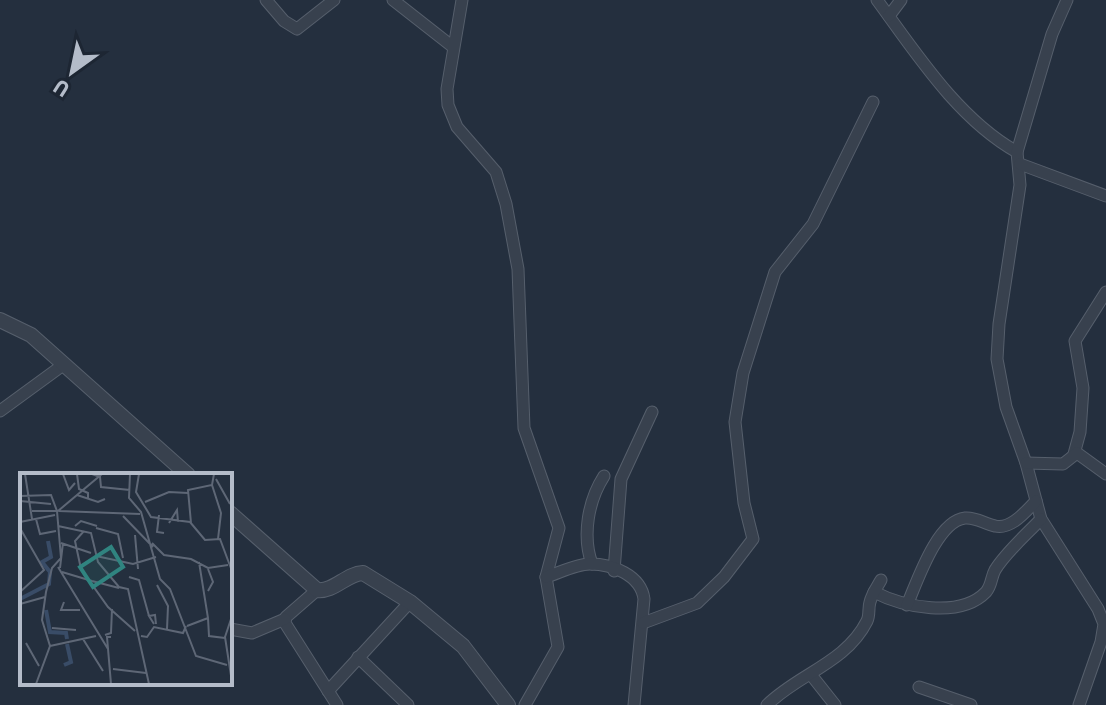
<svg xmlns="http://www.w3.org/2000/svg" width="1106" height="705" viewBox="0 0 1106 705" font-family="'Source Sans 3',sans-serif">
  <rect width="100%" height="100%" fill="#242f3e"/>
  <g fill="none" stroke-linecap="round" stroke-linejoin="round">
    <defs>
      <g id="minor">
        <path d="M 266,0 L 284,21 L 297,29 L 334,0"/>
        <path d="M 393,0 L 453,47"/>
        <path d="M 462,0 L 447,89 L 448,105 L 457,127 L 496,172 L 506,204 L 518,269 L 524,428 L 559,528 L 546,577 L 558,647 L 525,705"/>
        <path d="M 877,0 C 916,53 958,119 1017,152"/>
        <path d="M 1067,0 L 1052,34 L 1017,152 L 1020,185 L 999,324 L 997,359 L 1006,407 L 1026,463 L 1041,519 L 1098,609 L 1104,624 L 1101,642 L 1079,705"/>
        <path d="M 889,16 L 901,0"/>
        <path d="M 1020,164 L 1106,196"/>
        <path d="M 0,411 L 63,365"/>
        <path d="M 1074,454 L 1080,432 L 1083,388 L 1075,341 L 1106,292"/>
        <path d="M 1026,463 L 1063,464 L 1077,453 L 1106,474"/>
        <path d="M 592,564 C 582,536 588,501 604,476"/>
        <path d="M 614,571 L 621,479 L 652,412"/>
        <path d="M 546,577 C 559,573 576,564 590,564 C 612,564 641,575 644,599 L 634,705"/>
        <path d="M 317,590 L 286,617 L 285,623 L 337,705"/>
        <path d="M 874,592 C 903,607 960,619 986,592 C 992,585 991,577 995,570 C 1006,552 1027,534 1041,519"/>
        <path d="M 907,605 C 917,582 937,521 965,518 C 977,517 984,524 995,526 C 1011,530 1026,511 1036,501"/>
        <path d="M 643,623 L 697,603 L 724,577 L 753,539 L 744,503 L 735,422 L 743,373 L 775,272 L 813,224 L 873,102"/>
        <path d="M 230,629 L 252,633 L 285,619"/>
        <path d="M 358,657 L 408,705"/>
        <path d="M 812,676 L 835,705"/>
        <path d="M 919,687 L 971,705"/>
        <path d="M 328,691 L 410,602"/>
        <path d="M 767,705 C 798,674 846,663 867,621 C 870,615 868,608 870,602 C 872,594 877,587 881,580"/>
      </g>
      <g id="tertiary">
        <path d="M 0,320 L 31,335 L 188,475"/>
        <path d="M 230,513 L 317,590 C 334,592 346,574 363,573 L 410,602 L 463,646 L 508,705"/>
      </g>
    </defs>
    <use href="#minor" stroke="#565f6c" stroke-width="13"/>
    <use href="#tertiary" stroke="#565f6c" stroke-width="16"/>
    <use href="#minor" stroke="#38414e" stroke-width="11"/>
    <use href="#tertiary" stroke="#38414e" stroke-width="14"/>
  </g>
  <g transform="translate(20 473)">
    <rect width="212" height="212" fill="#242f3e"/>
    <path fill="none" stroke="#394c67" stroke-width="4" d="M 0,126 L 29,111 L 30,99 L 22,89 L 31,84 L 28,68M 26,137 L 30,159 L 46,160 L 47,166M 44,192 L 51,189 L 47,171"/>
    <path fill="none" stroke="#5e6776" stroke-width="2" d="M 5,1 L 12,46M 43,1 L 49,17 L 55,10M 57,1 L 59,16 L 68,20 L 68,26M 72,1 L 80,4 L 81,14 L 110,17M 110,1 L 109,25 L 121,39 L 140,106 L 150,116 L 176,183 L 207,192M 119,1 L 116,19 L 131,44 L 170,49 L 185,67 L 200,66 L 212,98M 196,6 L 210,31M 192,12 L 201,40 L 198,66M 57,22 L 78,29 L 85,26M 0,23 L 31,22 L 37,38M 0,28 L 31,31M 125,29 L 149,19 L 168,20M 12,38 L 38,38 L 82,1M 39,38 L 120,41M 139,42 L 137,59 L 144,60M 103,43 L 133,74M 16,46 L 20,61 L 36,58M 0,49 L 35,42M 149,50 L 157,37 L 158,49M 171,50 L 168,17 L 192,12 L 194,1M 38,53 L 71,60 L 78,89 L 99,114 L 108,116 L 129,211M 55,53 L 61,48 L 77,53M 0,55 L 24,97 L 0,119M 76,55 L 98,61 L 103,85M 64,58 L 55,68 L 61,96 L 88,134 L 115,158M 115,62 L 118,96M 41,70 L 71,80M 132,70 L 144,82 L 171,86 L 188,95 L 208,92M 76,83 L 113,91 L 136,84M 38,94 L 88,176M 40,95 L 43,70M 42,99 L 72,108M 109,104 L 119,107 L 129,143M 72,108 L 99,115M 137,112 L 148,133 L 147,156M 188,118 L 193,109 L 188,96M 44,129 L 41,137 L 60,137M 0,131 L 25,124M 212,143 L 205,164 L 212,209M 188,145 L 189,163 L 205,165M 134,151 L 129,143 L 135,142 L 136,151M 167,153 L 188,145 L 179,89M 32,155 L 56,157M 85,162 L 91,160 L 92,136M 121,163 L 127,164 L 134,154 L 163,160 L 166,153M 63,166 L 83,198M 6,170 L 19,193M 30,173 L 76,163M 93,196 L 126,200M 16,211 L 30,173 L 22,147 L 26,119 L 32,95 L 41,85 L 37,38M 91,211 L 87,164 L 91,164"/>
    <path fill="#308480" fill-opacity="0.15" stroke="#308480" stroke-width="4" d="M 91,74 L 103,94 L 73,114 L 60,94 Z"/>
    <rect width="212" height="212" fill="none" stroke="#b4bcc9" stroke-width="4"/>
  </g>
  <g transform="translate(72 72) rotate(213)" stroke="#1d2633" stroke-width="6" paint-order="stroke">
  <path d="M0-6L14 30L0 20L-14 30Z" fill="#b4bcc9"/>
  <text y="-12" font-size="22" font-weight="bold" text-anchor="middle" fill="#b4bcc9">U</text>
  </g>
</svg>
